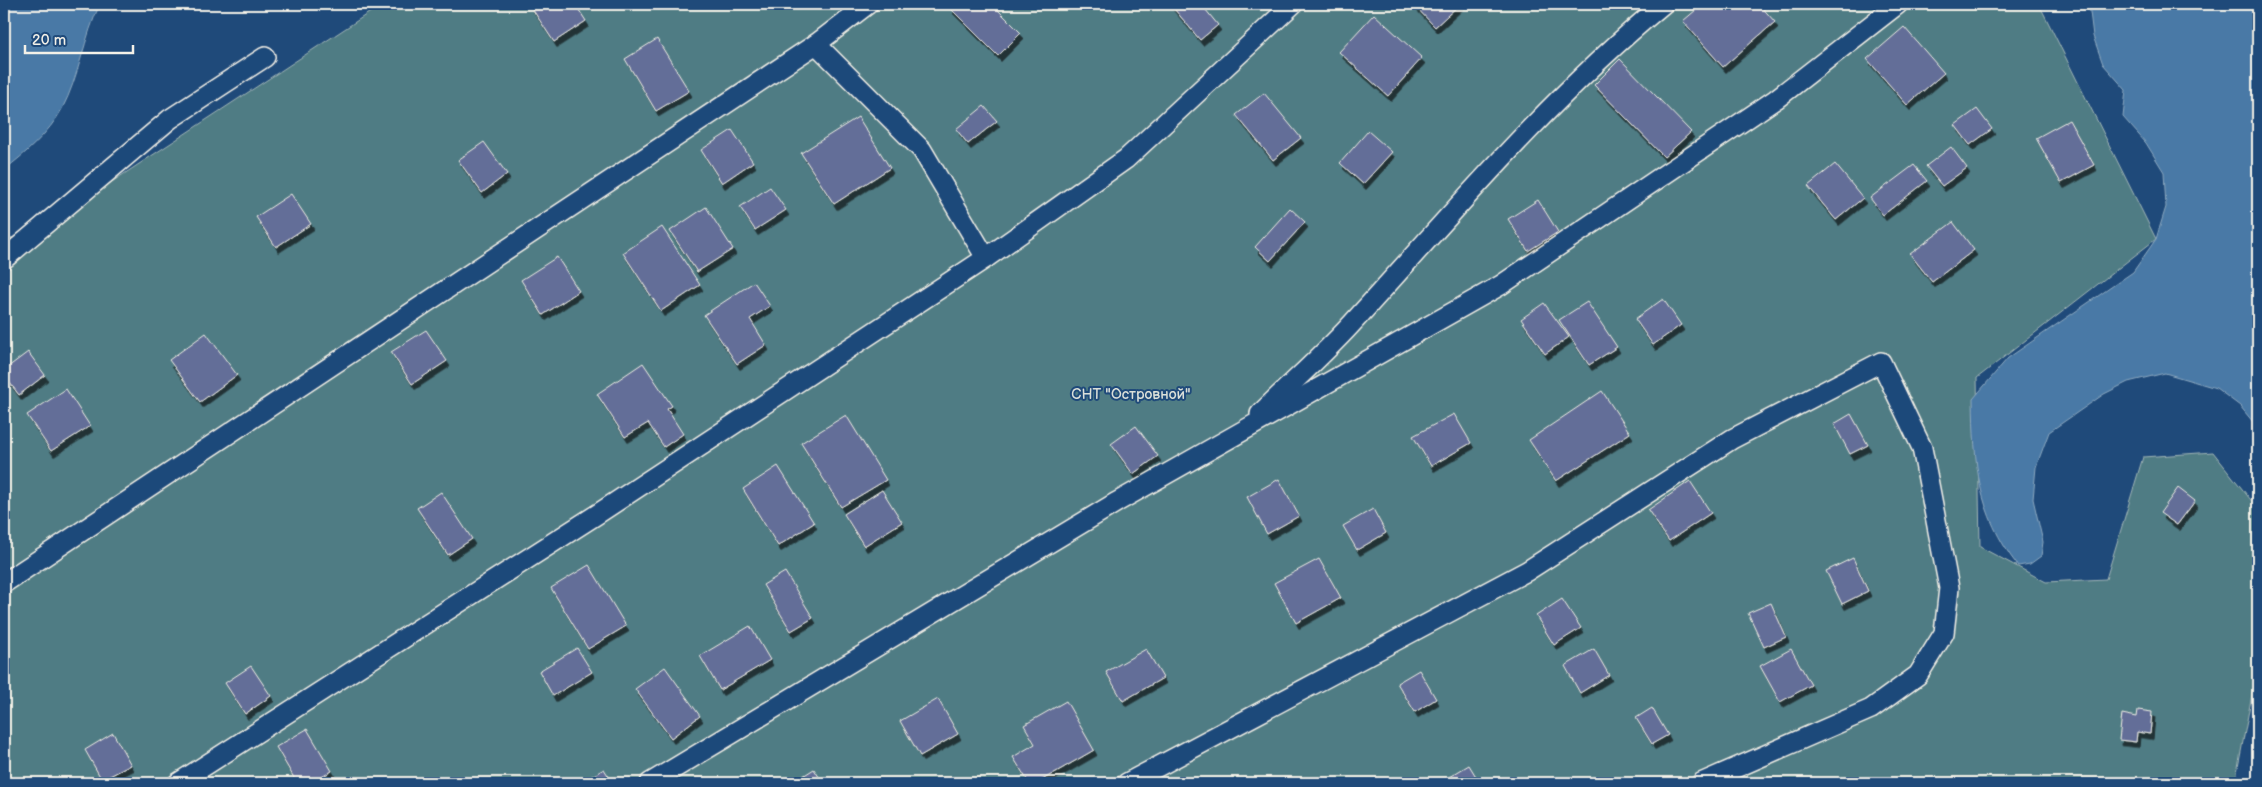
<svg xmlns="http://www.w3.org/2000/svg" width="2262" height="787" viewBox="0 0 2262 787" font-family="'Balsamiq Sans',sans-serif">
  <defs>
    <filter id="shadow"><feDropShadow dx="3" dy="5.5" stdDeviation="0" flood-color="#0009"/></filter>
  </defs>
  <rect width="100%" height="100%" fill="#1f4a7a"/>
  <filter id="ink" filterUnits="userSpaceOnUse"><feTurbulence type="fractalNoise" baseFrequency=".02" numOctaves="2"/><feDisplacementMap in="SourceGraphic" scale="10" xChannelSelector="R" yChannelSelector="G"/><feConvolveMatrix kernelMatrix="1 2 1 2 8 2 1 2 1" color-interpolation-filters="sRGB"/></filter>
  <g filter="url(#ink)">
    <path fill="#507c84" stroke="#a2b6b6" d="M 390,4 L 2039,4 L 2156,239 L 1977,378 L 1980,547 L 2046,582 L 2106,579 L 2143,457 L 2213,452 L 2258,509 L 2258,663 L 2235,783 L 1881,783 L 1871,781 L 1868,783 L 4,783 L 4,237 L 25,239 L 381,5 Z"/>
    <g fill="#4979a6" stroke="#8da9c0">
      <path d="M 4,4 L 100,4 C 84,37 79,77 62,109 C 49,133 25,154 4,170 Z"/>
      <path d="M 2089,4 L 2258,4 L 2258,428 L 2240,406 L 2216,388 L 2165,373 L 2128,382 L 2104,394 L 2049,432 L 2036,467 L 2033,499 L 2043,542 L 2041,556 L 2030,564 L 2018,566 C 1977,513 1974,463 1973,399 L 2008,358 L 2133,272 L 2156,239 L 2166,207 L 2164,172 L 2146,143 L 2123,117 L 2126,90 L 2103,64 L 2093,36 Z"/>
    </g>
    <g fill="#646e98" stroke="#f4f1e8" filter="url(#shadow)">
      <path d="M 529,4 L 575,4 L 586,21 L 554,42 Z"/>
      <path d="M 954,4 L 992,4 L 1021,33 L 998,56 L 950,8 Z"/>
      <path d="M 1170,4 L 1201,4 L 1218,25 L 1200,40 Z"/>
      <path d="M 1413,4 L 1460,4 L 1435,27 Z"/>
      <path d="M 1703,4 L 1759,4 L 1775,22 L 1723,67 L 1683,21 Z"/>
      <path d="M 1374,14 L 1422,58 L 1388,96 L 1339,52 Z"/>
      <path d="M 1904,27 L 1944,73 L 1907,105 L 1867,59 Z"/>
      <path d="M 657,39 L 689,91 L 656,111 L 625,59 Z"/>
      <path d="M 1620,59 L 1691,132 L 1664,157 L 1594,85 Z"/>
      <path d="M 1264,93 L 1301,138 L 1273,160 L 1236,115 Z"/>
      <path d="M 984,106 L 997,121 L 968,144 L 956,129 Z"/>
      <path d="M 1977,109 L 1992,129 L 1970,145 L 1955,125 Z"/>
      <path d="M 858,117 L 890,168 L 834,204 L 801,153 Z"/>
      <path d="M 2069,120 L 2094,165 L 2061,183 L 2036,138 Z"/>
      <path d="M 732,130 L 753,162 L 722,183 L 701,150 Z"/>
      <path d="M 1368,131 L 1392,152 L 1363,184 L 1340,163 Z"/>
      <path d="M 484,142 L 507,174 L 482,193 L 458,160 Z"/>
      <path d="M 1951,147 L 1967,168 L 1942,186 L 1926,166 Z"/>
      <path d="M 1835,164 L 1863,198 L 1836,220 L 1808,186 Z"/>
      <path d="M 1914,165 L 1927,181 L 1883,215 L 1870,198 Z"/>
      <path d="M 770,187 L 786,210 L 755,230 L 740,207 Z"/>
      <path d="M 291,194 L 311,224 L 276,247 L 256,217 Z"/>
      <path d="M 1538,200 L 1558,232 L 1528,251 L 1508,219 Z"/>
      <path d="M 706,207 L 733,249 L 697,272 L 670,231 Z"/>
      <path d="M 1290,208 L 1305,222 L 1270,261 L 1255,247 Z"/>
      <path d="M 1953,222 L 1974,250 L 1932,282 L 1910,254 Z"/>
      <path d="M 662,227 L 700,285 L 661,311 L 623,253 Z"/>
      <path d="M 557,257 L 579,291 L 543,315 L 521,280 Z"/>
      <path d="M 754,282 L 770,306 L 750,319 L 766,345 L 737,364 L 704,315 Z"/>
      <path d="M 1663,299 L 1681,325 L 1653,345 L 1635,319 Z"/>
      <path d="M 1587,302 L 1617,347 L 1589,365 L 1559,320 Z"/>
      <path d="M 1544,303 L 1569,337 L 1545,354 L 1521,319 Z"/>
      <path d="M 426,330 L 447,361 L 412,384 L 391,352 Z"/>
      <path d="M 206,333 L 237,375 L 200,402 L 169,360 Z"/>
      <path d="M 28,352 L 45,375 L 19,395 L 4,375 L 4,370 Z"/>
      <path d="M 643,363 L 672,406 L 667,409 L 683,434 L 664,447 L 648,423 L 625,437 L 597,394 Z"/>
      <path d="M 66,389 L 90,426 L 51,451 L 27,415 Z"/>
      <path d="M 1602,391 L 1630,433 L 1556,481 L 1529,440 Z"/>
      <path d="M 1454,414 L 1471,443 L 1431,466 L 1413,436 Z"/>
      <path d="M 1851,414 L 1868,445 L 1850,454 L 1834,424 Z"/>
      <path d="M 846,415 L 886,480 L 841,507 L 801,443 Z"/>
      <path d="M 1136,426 L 1158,456 L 1133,474 L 1111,444 Z"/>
      <path d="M 778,466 L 814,523 L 778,546 L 743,489 Z"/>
      <path d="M 1279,479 L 1299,516 L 1267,534 L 1247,497 Z"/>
      <path d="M 1690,481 L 1711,513 L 1669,541 L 1648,510 Z"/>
      <path d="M 2178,488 L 2195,501 L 2177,525 L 2160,513 Z"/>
      <path d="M 882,490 L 902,522 L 864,546 L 844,514 Z"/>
      <path d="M 441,492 L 472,539 L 448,555 L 417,508 Z"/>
      <path d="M 1373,509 L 1386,533 L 1357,550 L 1343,526 Z"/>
      <path d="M 1853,558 L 1868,591 L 1842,604 L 1826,571 Z"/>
      <path d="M 1319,559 L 1341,598 L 1296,623 L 1274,583 Z"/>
      <path d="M 589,565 L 626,626 L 588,649 L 551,588 Z"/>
      <path d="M 785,572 L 813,618 L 791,631 L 763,585 Z"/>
      <path d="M 1562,599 L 1581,628 L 1554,645 L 1536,616 Z"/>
      <path d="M 1771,603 L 1786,637 L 1764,647 L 1748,613 Z"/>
      <path d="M 750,626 L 770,660 L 720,690 L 700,656 Z"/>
      <path d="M 577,648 L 592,672 L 553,696 L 539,671 Z"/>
      <path d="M 1146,649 L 1163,678 L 1123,701 L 1106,672 Z"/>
      <path d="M 1594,649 L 1609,675 L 1580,693 L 1565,666 Z"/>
      <path d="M 1791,649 L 1811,685 L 1780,702 L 1760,666 Z"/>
      <path d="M 251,666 L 271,696 L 245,714 L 225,683 Z"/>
      <path d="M 665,667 L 700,716 L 671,738 L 635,689 Z"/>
      <path d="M 1419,670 L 1436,699 L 1415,712 L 1397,683 Z"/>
      <path d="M 938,699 L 958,734 L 920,756 L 900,721 Z"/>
      <path d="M 1066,701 L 1094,750 L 1037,783 L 1029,783 L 1013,757 L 1035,744 L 1024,725 Z"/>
      <path d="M 1652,708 L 1668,735 L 1652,744 L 1636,718 Z"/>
      <path d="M 2138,710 L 2152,712 L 2150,734 L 2137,732 L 2136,742 L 2119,740 L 2122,714 L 2137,717 Z"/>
      <path d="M 307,729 L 332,771 L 311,783 L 297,783 L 276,747 Z"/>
      <path d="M 113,733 L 131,765 L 102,780 L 85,750 Z"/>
      <path d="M 1469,765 L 1480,783 L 1439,783 Z"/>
      <path d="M 604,769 L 613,783 L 580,783 Z"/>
      <path d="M 814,769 L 823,783 L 792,783 Z"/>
    </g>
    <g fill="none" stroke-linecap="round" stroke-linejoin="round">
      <defs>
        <g id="lane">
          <path d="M 816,44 L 922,150 L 986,258"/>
          <path d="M 4,259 L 170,119 L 265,57"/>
          <path d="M 1260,414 C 1292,382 1327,352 1357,318 C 1455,210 1550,98 1663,4"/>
          <path d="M 4,583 L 816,44 L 868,4"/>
          <path d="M 178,783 L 596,515 L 986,258 L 1126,159 L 1293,4"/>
          <path d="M 650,783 L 1117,502 L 1501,285 L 1776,99 L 1898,4"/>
          <path d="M 1127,783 L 1527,571 L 1732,439 L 1881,362 L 1922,448 L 1949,588 L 1944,633 L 1918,675 L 1871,709 L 1701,783"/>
        </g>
      </defs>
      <use href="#lane" stroke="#f4f1e8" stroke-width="22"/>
      <use href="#lane" stroke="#1f4a7a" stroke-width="19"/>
    </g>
  </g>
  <g text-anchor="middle" stroke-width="4" stroke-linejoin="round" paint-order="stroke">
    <g font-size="15" fill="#dbdfd9" stroke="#1f4a7a">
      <text x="1131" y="399">СНТ "Островной"</text>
    </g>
  </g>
  <rect width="2262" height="787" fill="none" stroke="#1f4a7a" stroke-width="20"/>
  <rect x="10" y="10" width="2242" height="767" fill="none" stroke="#f4f1e8" stroke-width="2" filter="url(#ink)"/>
  <path d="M25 45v8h108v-8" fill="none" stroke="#f4f1e8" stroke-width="2.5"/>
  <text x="32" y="45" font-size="15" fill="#f4f1e8" stroke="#1f4a7a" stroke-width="4" paint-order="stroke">20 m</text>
</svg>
